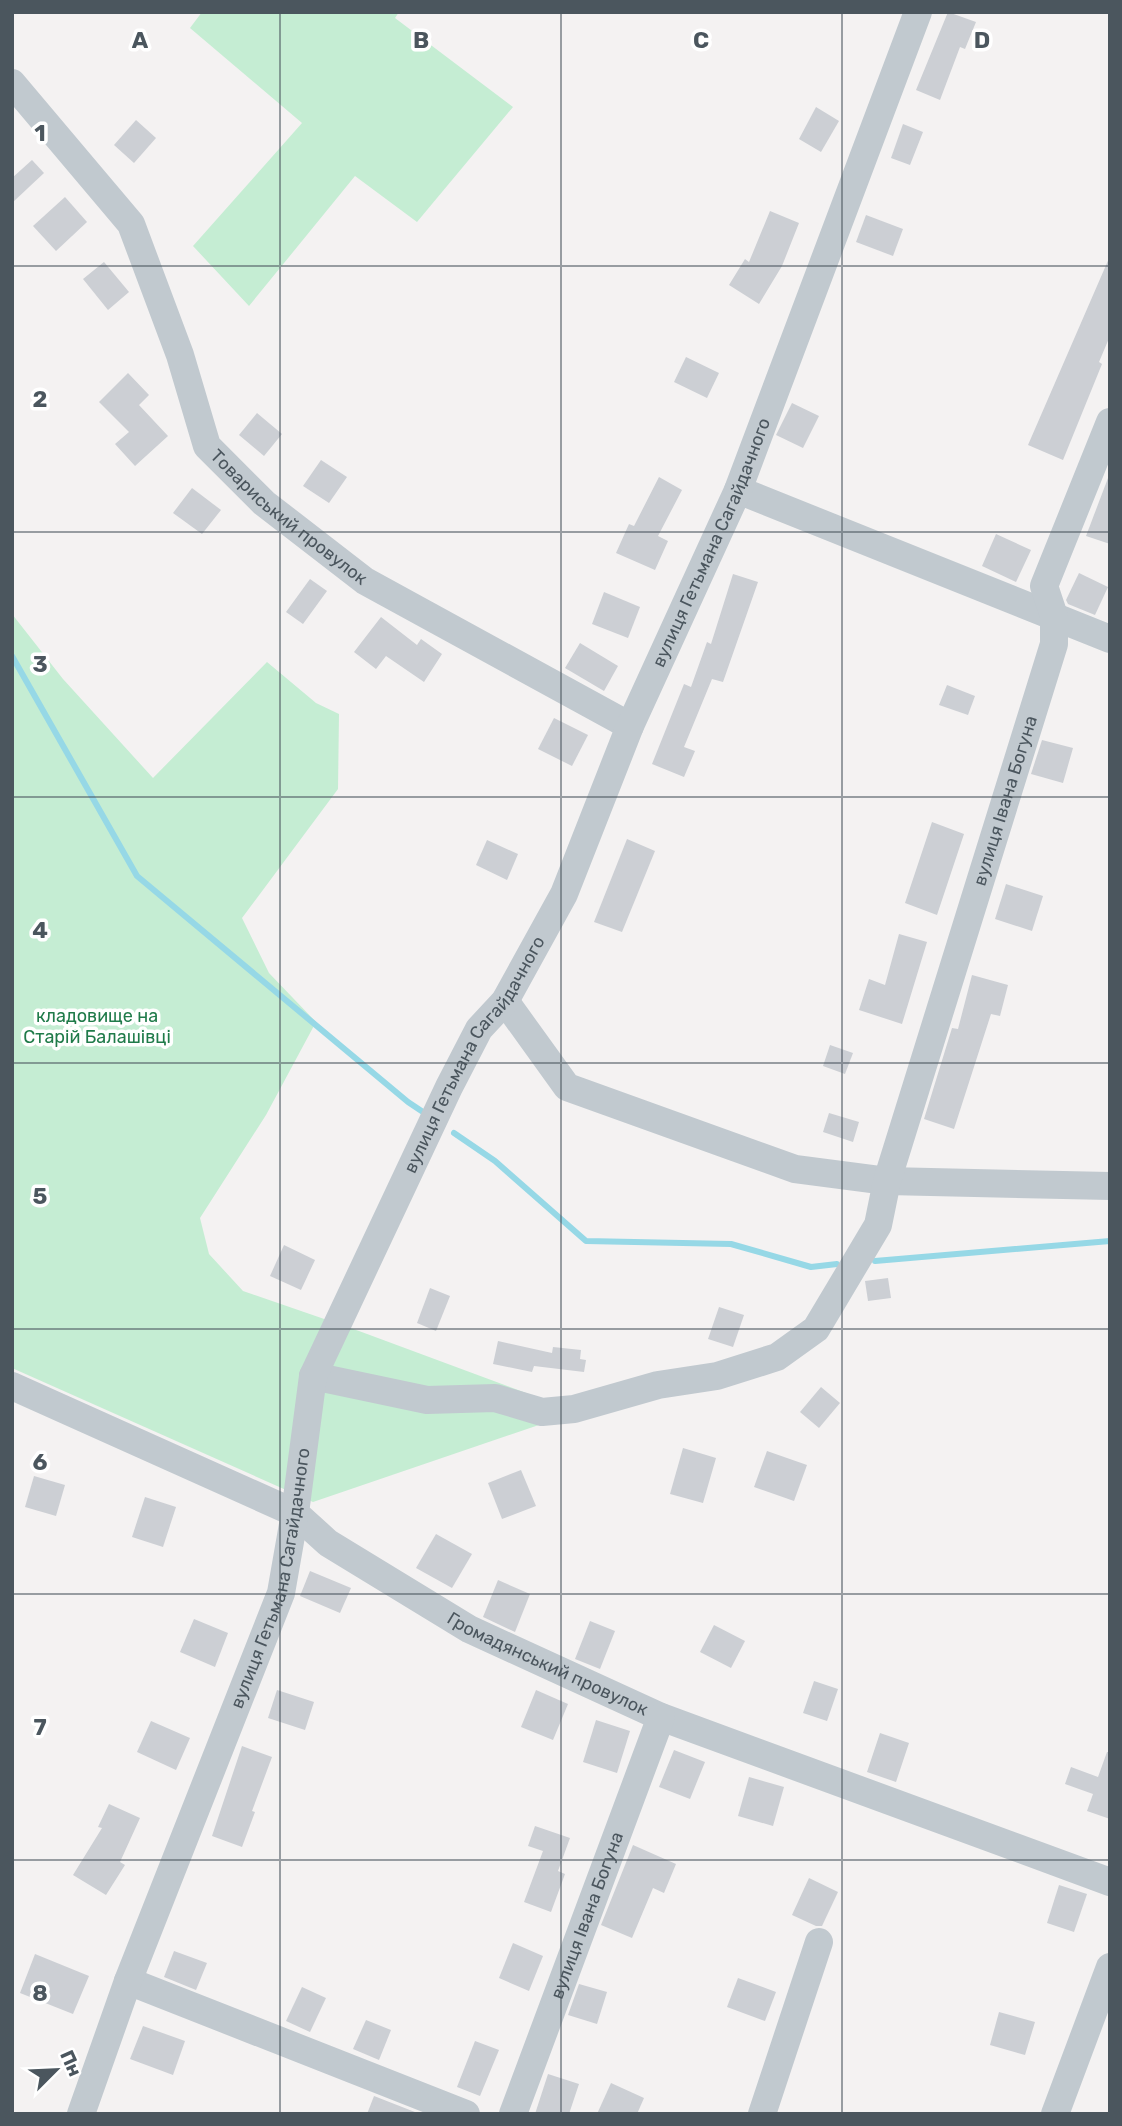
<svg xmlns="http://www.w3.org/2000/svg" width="1122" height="2126" viewBox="0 0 1122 2126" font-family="Rubik,sans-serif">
  <rect width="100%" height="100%" fill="#f4f2f2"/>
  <g fill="#c5edd3">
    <path d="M 202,12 L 399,12 L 395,18 L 513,107 L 417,222 L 355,176 L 249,306 L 193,246 L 302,123 L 190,28 Z"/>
    <path d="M 12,614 L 63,679 L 153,778 L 267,662 L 316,703 L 339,714 L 338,789 L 242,918 L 269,973 L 316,1022 L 266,1115 L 200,1218 L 209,1254 L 243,1291 L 359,1331 L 577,1412 L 313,1502 L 12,1368 Z"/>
  </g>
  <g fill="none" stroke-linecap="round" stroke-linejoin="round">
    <g stroke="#96d8e6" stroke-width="6">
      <path d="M 12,656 L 137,876 L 408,1102 L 426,1114"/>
      <path d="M 454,1133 L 495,1161 L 586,1241 L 731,1244 L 811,1267 L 837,1264"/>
      <path d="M 875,1261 L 1110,1241"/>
    </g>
  </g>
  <g fill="#cccfd4">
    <path d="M 948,12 L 976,22 L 965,49 L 960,47 L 940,100 L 916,90 Z"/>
    <path d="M 816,107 L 839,121 L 821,152 L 799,139 Z"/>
    <path d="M 136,120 L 156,138 L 134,163 L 114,145 Z"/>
    <path d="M 903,124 L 923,132 L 910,165 L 891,158 Z"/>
    <path d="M 32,160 L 44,173 L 12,203 L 12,178 Z"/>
    <path d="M 65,197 L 87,222 L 56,251 L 33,226 Z"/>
    <path d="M 770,211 L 799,223 L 782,266 L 759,304 L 729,285 L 745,259 L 749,262 Z"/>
    <path d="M 866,215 L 903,229 L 893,256 L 856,242 Z"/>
    <path d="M 1110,256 L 1110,336 L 1099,362 L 1102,364 L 1063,460 L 1028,445 Z"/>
    <path d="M 104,262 L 129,292 L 108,310 L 83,279 Z"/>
    <path d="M 686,357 L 719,373 L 707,398 L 674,382 Z"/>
    <path d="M 128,373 L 149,395 L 139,405 L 168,436 L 135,466 L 115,444 L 129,432 L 99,402 Z"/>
    <path d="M 792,403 L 819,416 L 803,448 L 776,435 Z"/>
    <path d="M 257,413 L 282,434 L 264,456 L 239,435 Z"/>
    <path d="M 321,460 L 347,477 L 329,503 L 303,486 Z"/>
    <path d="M 659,477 L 682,490 L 658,536 L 668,541 L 655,570 L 616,553 L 629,524 L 634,526 Z"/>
    <path d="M 1108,478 L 1110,478 L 1110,544 L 1086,536 Z"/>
    <path d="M 192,488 L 221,510 L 202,534 L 173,513 Z"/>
    <path d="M 996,534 L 1031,550 L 1016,582 L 982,566 Z"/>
    <path d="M 1079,573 L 1108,587 L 1095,615 L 1068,604 L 1066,600 Z"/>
    <path d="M 733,574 L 758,582 L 723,682 L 712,679 L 684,747 L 695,751 L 684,777 L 652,764 L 684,684 L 691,687 L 707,642 L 711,644 Z"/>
    <path d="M 310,579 L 327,591 L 303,624 L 286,612 Z"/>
    <path d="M 604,592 L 640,607 L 628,638 L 592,624 Z"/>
    <path d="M 381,617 L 417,645 L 421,639 L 442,654 L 424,682 L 386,656 L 376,669 L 354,652 Z"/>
    <path d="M 580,643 L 618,666 L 604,691 L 565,668 Z"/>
    <path d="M 947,685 L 975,696 L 968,715 L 939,705 Z"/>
    <path d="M 554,718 L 588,735 L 572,766 L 538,749 Z"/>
    <path d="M 1042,740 L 1073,748 L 1063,783 L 1031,774 Z"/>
    <path d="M 932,822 L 964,834 L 937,915 L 905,903 Z"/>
    <path d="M 627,839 L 655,851 L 622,932 L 594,922 Z"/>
    <path d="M 487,840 L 518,854 L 507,880 L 476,865 Z"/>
    <path d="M 1006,884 L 1043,896 L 1032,931 L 995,919 Z"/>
    <path d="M 899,934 L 927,942 L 902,1024 L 859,1010 L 869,979 L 885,985 Z"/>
    <path d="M 972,975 L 1008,985 L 1000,1016 L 991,1014 L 954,1129 L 924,1119 L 952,1028 L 958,1029 Z"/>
    <path d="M 830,1045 L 853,1053 L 845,1074 L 823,1066 Z"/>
    <path d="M 829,1113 L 859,1122 L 853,1142 L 823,1132 Z"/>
    <path d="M 284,1245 L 315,1260 L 301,1290 L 270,1276 Z"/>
    <path d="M 888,1278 L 891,1298 L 868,1301 L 865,1281 Z"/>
    <path d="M 430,1288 L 450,1296 L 436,1331 L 417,1323 Z"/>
    <path d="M 719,1307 L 744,1315 L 733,1347 L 708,1339 Z"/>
    <path d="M 498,1341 L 552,1353 L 553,1347 L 581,1350 L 580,1359 L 586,1360 L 584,1372 L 534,1366 L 532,1372 L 493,1364 Z"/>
    <path d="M 821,1387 L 840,1403 L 819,1428 L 800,1412 Z"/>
    <path d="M 683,1448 L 716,1458 L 703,1503 L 670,1494 Z"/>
    <path d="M 767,1451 L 807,1465 L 794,1501 L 754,1487 Z"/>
    <path d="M 521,1470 L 536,1506 L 502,1519 L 488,1483 Z"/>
    <path d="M 34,1476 L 65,1485 L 56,1516 L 25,1507 Z"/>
    <path d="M 145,1497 L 176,1507 L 163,1547 L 132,1537 Z"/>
    <path d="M 436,1534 L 472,1554 L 452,1588 L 416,1568 Z"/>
    <path d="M 310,1571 L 351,1588 L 340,1613 L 300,1596 Z"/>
    <path d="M 498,1580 L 530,1594 L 515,1632 L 483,1617 Z"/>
    <path d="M 194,1619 L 228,1633 L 215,1667 L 180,1652 Z"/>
    <path d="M 590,1621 L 615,1631 L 600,1669 L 575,1659 Z"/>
    <path d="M 714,1625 L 745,1641 L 731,1668 L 700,1652 Z"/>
    <path d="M 814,1681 L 838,1689 L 827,1721 L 803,1713 Z"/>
    <path d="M 277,1690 L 314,1702 L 305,1730 L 268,1718 Z"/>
    <path d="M 536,1690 L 568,1704 L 553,1740 L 521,1727 Z"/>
    <path d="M 596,1720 L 630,1731 L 617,1773 L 583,1762 Z"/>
    <path d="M 151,1721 L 190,1738 L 176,1770 L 137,1752 Z"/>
    <path d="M 880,1733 L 909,1743 L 896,1782 L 867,1772 Z"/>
    <path d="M 242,1746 L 272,1757 L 252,1811 L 255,1812 L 242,1847 L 212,1836 Z"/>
    <path d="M 674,1750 L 705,1762 L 690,1799 L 659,1787 Z"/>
    <path d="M 1107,1752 L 1110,1752 L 1110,1819 L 1087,1811 L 1093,1794 L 1065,1784 L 1071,1767 L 1098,1777 Z"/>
    <path d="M 749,1777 L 784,1787 L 773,1826 L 738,1816 Z"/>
    <path d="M 109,1804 L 140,1818 L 120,1862 L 125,1865 L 106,1895 L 73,1875 L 102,1828 L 98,1827 Z"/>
    <path d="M 535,1826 L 570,1838 L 558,1871 L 565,1874 L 551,1912 L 524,1902 L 543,1851 L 528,1846 Z"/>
    <path d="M 633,1845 L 676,1864 L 664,1893 L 653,1888 L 632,1938 L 601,1925 Z"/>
    <path d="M 809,1878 L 838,1892 L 822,1926 L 816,1926 L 792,1915 Z"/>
    <path d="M 1059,1885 L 1087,1894 L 1074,1932 L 1047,1923 Z"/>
    <path d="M 513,1943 L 543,1956 L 529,1991 L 499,1978 Z"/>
    <path d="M 174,1951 L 207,1963 L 196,1990 L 164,1977 Z"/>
    <path d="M 35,1954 L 89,1976 L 73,2014 L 20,1993 Z"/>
    <path d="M 738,1978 L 776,1992 L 765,2021 L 727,2007 Z"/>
    <path d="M 579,1984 L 607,1992 L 597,2024 L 568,2015 Z"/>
    <path d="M 302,1987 L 326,1998 L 310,2032 L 286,2021 Z"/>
    <path d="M 999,2012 L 1035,2022 L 1025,2055 L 990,2045 Z"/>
    <path d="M 366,2020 L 391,2030 L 379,2060 L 353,2049 Z"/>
    <path d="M 143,2026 L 185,2041 L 173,2075 L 130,2059 Z"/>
    <path d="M 475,2041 L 499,2050 L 480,2096 L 457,2087 Z"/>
    <path d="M 548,2074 L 579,2084 L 569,2114 L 535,2114 Z"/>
    <path d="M 611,2083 L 644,2098 L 637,2114 L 597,2114 Z"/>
    <path d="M 374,2096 L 420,2114 L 367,2114 Z"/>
  </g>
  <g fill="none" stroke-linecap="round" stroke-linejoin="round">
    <g stroke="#c1c9cf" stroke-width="28">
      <path id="s1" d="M 12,83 L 131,224 L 180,355 L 207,446 L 264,503 L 365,581 L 630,726"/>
      <path d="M 738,490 L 1110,639"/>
      <path d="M 505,1001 L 567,1087 L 795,1169 L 887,1181 L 1110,1186"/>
      <path id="s2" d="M 313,1376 L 427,1400 L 495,1398 L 542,1412 L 574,1409 L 658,1385 L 717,1376 L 777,1357 L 816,1329 L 878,1225 L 887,1181 L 1054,644 L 1054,616 L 1044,586 L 1110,422"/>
      <path id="s3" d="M 12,1386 L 295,1513 L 328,1543 L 469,1629 L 661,1717 L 1110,1882"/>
      <path d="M 128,1981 L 466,2114"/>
      <path id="s4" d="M 81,2114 L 128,1981 L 281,1593 L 295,1513 L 313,1376 L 449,1087 L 479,1029 L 505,1001 L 564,894 L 630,726 L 738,490 L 918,12"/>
      <path id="s5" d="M 513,2114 L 661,1717"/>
      <path d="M 762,2114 L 819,1942"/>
      <path d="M 1055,2114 L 1110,1967"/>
    </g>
  </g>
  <path fill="none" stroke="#4b565e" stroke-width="2" stroke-opacity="0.55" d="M 280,12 L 280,2114M 561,12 L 561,2114M 842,12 L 842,2114M 12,266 L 1110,266M 12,532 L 1110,532M 12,797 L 1110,797M 12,1063 L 1110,1063M 12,1329 L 1110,1329M 12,1594 L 1110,1594M 12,1860 L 1110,1860"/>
  <g text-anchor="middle" stroke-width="7" stroke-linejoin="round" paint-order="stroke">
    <g font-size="18" fill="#4b565e" stroke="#fff">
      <text dy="6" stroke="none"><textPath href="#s1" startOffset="528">Товариський провулок</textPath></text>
      <text dy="6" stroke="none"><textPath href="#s4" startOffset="1704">вулиця Гетьмана Сагайдачного</textPath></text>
      <text dy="6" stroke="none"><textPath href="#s2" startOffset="1088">вулиця Івана Богуна</textPath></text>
      <text dy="6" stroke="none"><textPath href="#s4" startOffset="1138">вулиця Гетьмана Сагайдачного</textPath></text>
      <text dy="6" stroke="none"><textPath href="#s4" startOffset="570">вулиця Гетьмана Сагайдачного</textPath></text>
      <text dy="6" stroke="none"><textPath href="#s3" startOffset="606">Громадянський провулок</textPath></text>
      <text dy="6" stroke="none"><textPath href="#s5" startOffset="212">вулиця Івана Богуна</textPath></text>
    </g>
    <g font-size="18" fill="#207b4a" stroke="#fff">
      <text x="97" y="1022">кладовище на<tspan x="97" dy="21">Старій Балашівці</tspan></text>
    </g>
  </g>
  <g font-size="23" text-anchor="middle" font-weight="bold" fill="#4b565e" stroke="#fff" stroke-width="7" stroke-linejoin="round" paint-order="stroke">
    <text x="140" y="48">A</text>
    <text x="421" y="48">B</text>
    <text x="701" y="48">C</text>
    <text x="982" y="48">D</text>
    <text x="40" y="141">1</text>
    <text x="40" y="407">2</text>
    <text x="40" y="672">3</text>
    <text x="40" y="938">4</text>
    <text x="40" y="1204">5</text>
    <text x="40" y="1470">6</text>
    <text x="40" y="1735">7</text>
    <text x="40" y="2001">8</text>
  </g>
  <rect width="1122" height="2126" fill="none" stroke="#4b565e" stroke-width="28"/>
  <g transform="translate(56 2070) rotate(66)" stroke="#ffffff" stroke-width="5" paint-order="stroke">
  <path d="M0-5L12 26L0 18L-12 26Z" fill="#4b565e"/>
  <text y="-10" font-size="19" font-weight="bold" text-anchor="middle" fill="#4b565e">Пн</text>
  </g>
</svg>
